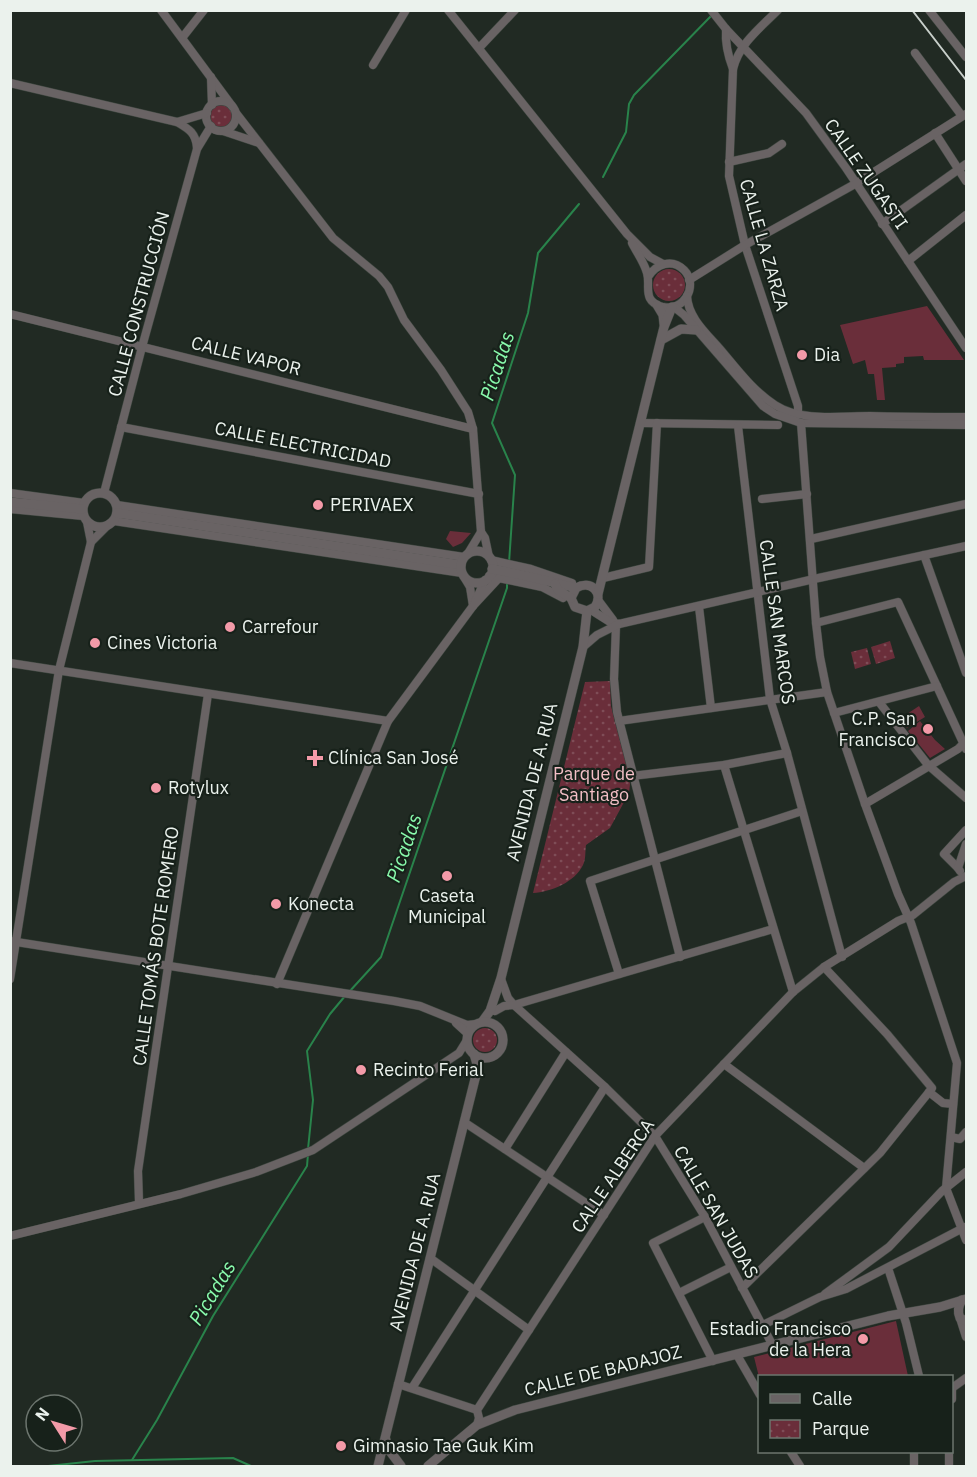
<svg xmlns="http://www.w3.org/2000/svg" width="977" height="1477" viewBox="0 0 977 1477" font-family="'IBM Plex Sans',sans-serif">
  <defs>
    <pattern id="park-dots" width="8" height="8" patternUnits="userSpaceOnUse" patternTransform="scale(1.5)"><rect width="8" height="8" fill="#6a2e3a"/><path d="M2 2h.1M6 6h.1" fill="none" stroke="#7f4d57" stroke-width="1.8" stroke-linecap="round"/></pattern>
  </defs>
  <rect width="100%" height="100%" fill="#212a23"/>
  <g fill="#6a2e3a">
    <path d="M 927,306 L 964,360 L 924,360 L 923,356 L 904,357 L 904,363 L 896,364 L 896,367 L 882,368 L 885,400 L 877,400 L 874,374 L 868,374 L 865,360 L 853,364 L 840,325 Z"/>
    <path d="M 450,531 L 471,533 L 462,543 L 453,547 L 446,539 Z"/>
    <path d="M 919,706 L 925,717 L 907,728 L 901,718 Z"/>
    <path d="M 920,721 L 935,740 L 945,749 L 930,758 L 908,731 Z"/>
    <path d="M 896,1321 L 908,1376 L 759,1377 L 754,1357 Z"/>
  </g>
  <g fill="url(#park-dots)">
    <circle cx="221" cy="116" r="11"/>
    <circle cx="669" cy="285" r="16"/>
    <path d="M 890,641 L 895,658 L 876,664 L 871,647 Z"/>
    <path d="M 867,648 L 871,664 L 855,669 L 851,652 Z"/>
    <path d="M 610,681 L 611,706 L 629,775 L 630,784 L 629,793 L 610,828 L 586,845 C 585,852 586,859 583,865 C 575,882 551,892 533,893 L 585,682 Z"/>
    <circle cx="485" cy="1040" r="12"/>
  </g>
  <g fill="none" stroke-linecap="round" stroke-linejoin="round">
    <g stroke="#29834b" stroke-width="2">
      <path d="M 603,177 L 626,132 L 629,104 L 634,95 L 712,15"/>
      <path d="M 509,563 L 515,475 L 492,423 L 528,313 L 538,253 L 579,204"/>
      <path d="M 349,992 L 381,957 L 507,588 L 507,581"/>
      <path d="M 308,1149 L 313,1100 L 307,1051 L 330,1014 L 345,996"/>
      <path d="M 132,1460 L 157,1420 L 213,1316 L 307,1166 L 308,1154"/>
      <path d="M 48,1466 L 95,1461 L 233,1458 L 251,1466"/>
    </g>
    <defs>
      <g id="minor">
        <path d="M 161,10 L 232,106"/>
        <path d="M 448,10 L 627,234 L 650,257 L 663,264"/>
        <path d="M 711,10 L 726,29 L 806,113 L 846,168 L 966,348"/>
        <path d="M 778,10 C 760,28 739,44 733,69 L 729,176 L 745,245 L 798,406 L 798,414"/>
        <path d="M 929,10 L 966,57"/>
        <path d="M 726,29 C 725,43 728,56 733,69"/>
        <path d="M 182,38 L 204,10"/>
        <path d="M 479,48 L 515,10"/>
        <path d="M 915,53 L 962,116"/>
        <path d="M 373,65 L 406,10"/>
        <path d="M 211,77 L 212,105"/>
        <path d="M 10,83 L 177,122 C 189,129 196,133 197,148"/>
        <circle cx="221" cy="116" r="15"/>
        <path d="M 236,113 L 333,238 L 379,276 L 388,287 L 404,320 L 441,370 L 468,412 L 473,429 L 481,532 L 485,538 L 489,557"/>
        <path d="M 177,122 L 207,113"/>
        <path d="M 223,131 L 259,143"/>
        <path d="M 935,133 L 966,181"/>
        <path d="M 729,162 L 769,153 L 782,144"/>
        <path d="M 882,224 L 966,164"/>
        <path d="M 632,243 C 637,253 644,262 647,273 C 651,286 641,301 663,307 C 684,312 699,285 684,270 C 672,258 656,264 648,277"/>
        <path d="M 908,261 L 966,215"/>
        <path d="M 689,280 L 745,245 L 855,184 L 966,114"/>
        <path d="M 687,296 C 688,318 707,334 720,349 C 737,369 753,391 775,405 C 801,422 840,416 870,416 C 902,417 934,417 966,417"/>
        <path d="M 674,307 L 684,315 L 763,406 L 775,414 L 801,423 L 966,425"/>
        <path d="M 10,314 L 473,429"/>
        <path d="M 640,423 L 778,425"/>
        <path d="M 801,423 L 816,623 L 820,657 L 827,692 L 865,804 L 898,894 L 911,923 L 957,1063 L 946,1188 L 966,1240"/>
        <path d="M 738,426 L 770,699 L 787,753 L 842,957"/>
        <path d="M 121,427 L 479,494"/>
        <path d="M 10,493 L 84,503"/>
        <path d="M 104,493 L 142,347 L 197,149 L 211,126"/>
        <path d="M 762,499 L 807,494"/>
        <path d="M 117,505 L 464,557"/>
        <path d="M 10,509 L 83,516"/>
        <path d="M 114,521 L 462,573"/>
        <path d="M 811,539 L 966,504"/>
        <path d="M 91,542 L 107,526"/>
        <path d="M 467,555 L 481,532"/>
        <path d="M 924,555 L 966,673"/>
        <path d="M 491,560 L 531,569 L 572,583"/>
        <path d="M 489,576 L 542,587 L 563,598"/>
        <path d="M 464,577 L 470,587 L 473,606"/>
        <path d="M 603,578 L 649,567 L 657,423"/>
        <path d="M 598,600 L 613,620"/>
        <path d="M 475,602 L 485,580"/>
        <path d="M 699,607 L 711,708"/>
        <path d="M 591,610 L 610,622 L 619,624 L 814,579 L 966,546"/>
        <path d="M 816,623 L 898,602 L 966,749"/>
        <path d="M 616,625 L 614,679 L 617,712 L 680,957"/>
        <path d="M 583,647 L 597,635 L 619,624"/>
        <path d="M 10,663 L 388,721"/>
        <path d="M 879,702 L 928,765 L 966,798"/>
        <path d="M 834,713 L 937,686"/>
        <path d="M 619,721 L 827,692"/>
        <path d="M 724,765 L 793,992"/>
        <path d="M 632,776 L 724,765 L 787,753"/>
        <path d="M 865,804 L 958,749 L 965,742"/>
        <path d="M 958,868 L 944,854 L 966,830"/>
        <path d="M 960,871 L 958,868 L 966,844"/>
        <path d="M 10,941 L 394,1001 L 420,1006 L 467,1025 L 476,1024"/>
        <path d="M 824,967 L 887,1034 L 932,1088 L 929,1092 L 943,1103 L 953,1104"/>
        <path d="M 619,974 L 590,881 L 802,811"/>
        <path d="M 10,979 L 59,670 L 91,542 L 87,522"/>
        <path d="M 501,979 L 508,998 L 514,1005 L 605,1087 L 655,1136 L 705,1217 L 773,1346"/>
        <path d="M 277,984 L 388,721 L 473,606 L 499,578"/>
        <path d="M 495,1011 L 504,1006 L 514,1005 L 773,929"/>
        <path d="M 456,1023 L 468,1034"/>
        <path d="M 724,1064 L 864,1168"/>
        <path d="M 464,1122 L 604,1215"/>
        <path d="M 951,1137 L 960,1139 L 966,1132"/>
        <path d="M 505,1149 L 566,1052"/>
        <path d="M 139,1202 L 138,1171 L 208,694"/>
        <path d="M 705,1217 L 653,1243 L 713,1361"/>
        <path d="M 10,1236 L 181,1194 L 256,1172 L 313,1150 L 459,1053 L 467,1040"/>
        <path d="M 430,1258 L 529,1330"/>
        <path d="M 888,1268 L 906,1323 L 919,1376"/>
        <path d="M 742,1288 L 880,1153 L 929,1092"/>
        <path d="M 679,1293 L 731,1267"/>
        <path d="M 825,1294 L 889,1247 L 942,1191 L 966,1172"/>
        <path d="M 960,1318 L 966,1337"/>
        <path d="M 763,1325 L 820,1297 L 846,1289 L 965,1227"/>
        <path d="M 737,1355 L 760,1395"/>
        <path d="M 398,1384 L 477,1410"/>
        <path d="M 412,1388 L 605,1087"/>
        <path d="M 952,1388 L 966,1378"/>
        <path d="M 952,1399 L 952,1388"/>
        <path d="M 477,1425 L 479,1418 L 477,1410 L 655,1136 L 793,992 L 824,967 L 898,921 L 913,915 L 954,882 L 966,876"/>
        <path d="M 791,1452 L 800,1466"/>
        <path d="M 914,1466 L 914,1452"/>
        <path d="M 949,1466 L 949,1452"/>
      </g>
      <g id="tertiary">
        <path d="M 657,305 L 663,315 L 664,324"/>
        <path d="M 661,340 L 681,329 L 696,330"/>
        <circle cx="100" cy="510" r="17"/>
        <path d="M 10,502 L 82,509"/>
        <path d="M 117,513 L 461,565"/>
        <circle cx="477" cy="567" r="16"/>
        <path d="M 492,569 C 521,574 548,581 576,588 C 591,579 604,593 595,607 L 587,611 L 575,607 L 571,598 L 576,588"/>
        <path d="M 555,584 L 558,590 L 571,598"/>
        <path d="M 598,594 L 664,327 L 672,307"/>
        <path d="M 482,1022 L 490,1011 L 501,978 L 583,647 L 587,611"/>
        <circle cx="485" cy="1040" r="18"/>
        <path d="M 962,1300 C 958,1306 957,1311 960,1318 L 966,1321"/>
        <path d="M 386,1440 L 389,1450 L 401,1466"/>
        <path d="M 378,1466 L 476,1075 L 477,1064 L 474,1054"/>
        <path d="M 428,1466 L 477,1425 L 515,1410 L 888,1316 L 940,1307 L 966,1299"/>
      </g>
    </defs>
    <use href="#minor" stroke="#3d463f" stroke-width="9"/>
    <use href="#tertiary" stroke="#3d463f" stroke-width="10"/>
    <use href="#minor" stroke="#696364" stroke-width="8"/>
    <use href="#tertiary" stroke="#696364" stroke-width="9"/>
    <path stroke="#c8cfca" stroke-width="2" d="M 912,10 L 966,80"/>
  </g>
  <g fill="#f39aa8" stroke="#17211a" stroke-width="2">
    <circle cx="802" cy="355" r="6"/>
    <circle cx="318" cy="505" r="6"/>
    <circle cx="230" cy="627" r="6"/>
    <circle cx="95" cy="643" r="6"/>
    <circle cx="928" cy="729" r="6"/>
    <path d="M312 749h6v6h6v6h-6v6h-6v-6h-6v-6h6z"/>
    <circle cx="156" cy="788" r="6"/>
    <circle cx="447" cy="876" r="6"/>
    <circle cx="276" cy="904" r="6"/>
    <circle cx="361" cy="1070" r="6"/>
    <circle cx="863" cy="1339" r="6"/>
    <circle cx="341" cy="1446" r="6"/>
  </g>
  <g text-anchor="middle" stroke-width="4.5" stroke-linejoin="round" paint-order="stroke">
    <g font-size="18" fill="#ebf2ed" stroke="#17211a">
      <text transform="translate(866 174) rotate(55)" y="6">CALLE ZUGASTI</text>
      <text transform="translate(764 245) rotate(74)" y="6">CALLE LA ZARZA</text>
      <text transform="translate(139 304) rotate(-75)" y="6">CALLE CONSTRUCCIÓN</text>
      <text transform="translate(246 356) rotate(14)" y="6">CALLE VAPOR</text>
      <text transform="translate(303 445) rotate(11)" y="6">CALLE ELECTRICIDAD</text>
      <text transform="translate(777 622) rotate(82)" y="6">CALLE SAN MARCOS</text>
      <text transform="translate(532 782) rotate(-76)" y="6">AVENIDA DE A. RUA</text>
      <text transform="translate(156 946) rotate(-82)" y="6">CALLE TOMÁS BOTE ROMERO</text>
      <text transform="translate(613 1176) rotate(-56)" y="6">CALLE ALBERCA</text>
      <text transform="translate(716 1212) rotate(60)" y="6">CALLE SAN JUDAS</text>
      <text transform="translate(415 1252) rotate(-76)" y="6">AVENIDA DE A. RUA</text>
      <text transform="translate(603 1371) rotate(-14)" y="6">CALLE DE BADAJOZ</text>
    </g>
    <g font-size="18" fill="#ebf2ed" stroke="#17211a" text-anchor="start">
      <text x="814" y="361">Dia</text>
      <text x="330" y="511">PERIVAEX</text>
      <text x="242" y="633">Carrefour</text>
      <text x="107" y="649">Cines Victoria</text>
      <text x="916" y="725" text-anchor="end">C.P. San<tspan x="916" dy="21">Francisco</tspan></text>
      <text x="328" y="764">Clínica San José</text>
      <text x="168" y="794">Rotylux</text>
      <text x="447" y="902" text-anchor="middle">Caseta<tspan x="447" dy="21">Municipal</tspan></text>
      <text x="288" y="910">Konecta</text>
      <text x="373" y="1076">Recinto Ferial</text>
      <text x="851" y="1335" text-anchor="end">Estadio Francisco<tspan x="851" dy="21">de la Hera</tspan></text>
      <text x="353" y="1452">Gimnasio Tae Guk Kim</text>
    </g>
    <g font-size="18" fill="#f3bfc6" stroke="#17211a">
      <text x="594" y="780">Parque de<tspan x="594" dy="21">Santiago</tspan></text>
    </g>
    <g font-size="20" font-style="italic" fill="#89faac" stroke="#17211a">
      <text transform="translate(497 366) rotate(-72)" y="7">Picadas</text>
      <text transform="translate(404 848) rotate(-71)" y="7">Picadas</text>
      <text transform="translate(212 1293) rotate(-59)" y="7">Picadas</text>
    </g>
  </g>
  <rect width="977" height="1477" fill="none" stroke="#ebf2ed" stroke-width="24"/>
  <rect x="758" y="1375" width="195" height="78" fill="#17211a" stroke="#6c756e" stroke-width="1.5"/>
  <rect x="770" y="1394" width="30" height="9" fill="#696364" stroke="#6c756e" stroke-width="1.5"/>
  <text x="812" y="1405" font-size="18" fill="#ebf2ed">Calle</text>
  <rect x="770" y="1420" width="30" height="18" fill="url(#park-dots)" stroke="#6c756e" stroke-width="1.5"/>
  <text x="812" y="1435" font-size="18" fill="#ebf2ed">Parque</text>
  <g transform="translate(54 1423) rotate(307)"><circle r="28" fill="#17211a" stroke="#6c756e" stroke-width="1.5"/>
  <path d="M0-4.5L10 22L0 15L-10 22Z" fill="#f39aa8"/>
  <text y="-9" font-size="16" font-weight="bold" text-anchor="middle" fill="#ebf2ed">N</text>
  </g>
</svg>
